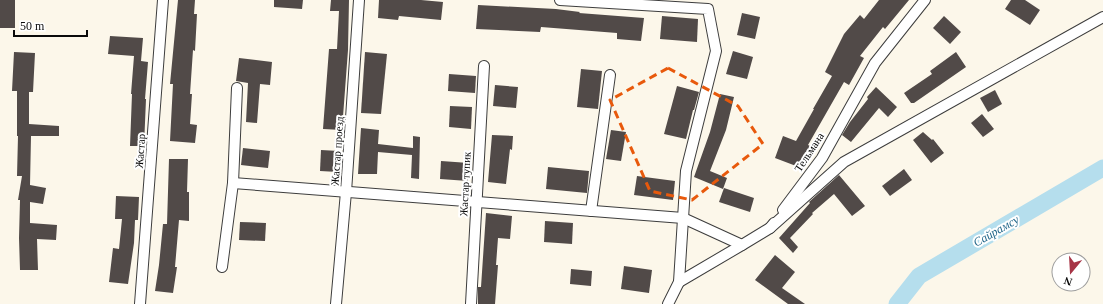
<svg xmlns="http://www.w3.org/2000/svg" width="1103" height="304" viewBox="0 0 1103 304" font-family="Georgia,serif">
  <rect width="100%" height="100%" fill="#fcf7ea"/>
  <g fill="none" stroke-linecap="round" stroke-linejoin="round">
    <path stroke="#b5deed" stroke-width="17" d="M 897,304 L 919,276 L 1103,168"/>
  </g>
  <g fill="#514a48">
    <rect x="0" y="0" width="15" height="28"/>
    <path d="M 178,0 L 195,0 L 194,14 L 197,14 L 195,51 L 193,50 L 190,94 L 192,94 L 190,124 L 197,125 L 195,143 L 170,141 L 173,84 L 170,84 Z"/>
    <path d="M 274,0 L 303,0 L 302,9 L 274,7 Z"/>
    <path d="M 331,0 L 349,0 L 348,50 L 342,130 L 323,129 L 329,49 L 337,49 L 339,11 L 330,11 Z"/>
    <path d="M 379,0 L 421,0 L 443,2 L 441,20 L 399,16 L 398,20 L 378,18 Z"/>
    <path d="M 879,0 L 909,0 L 885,29 L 883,27 L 860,56 L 864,58 L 849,85 L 844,82 L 808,145 L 812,147 L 804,169 L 775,158 L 783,136 L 796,141 L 814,109 L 813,109 L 832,76 L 825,72 L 844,34 L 860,15 L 864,19 Z"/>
    <path d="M 1011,0 L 1025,0 L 1040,10 L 1030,25 L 1005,9 Z"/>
    <path d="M 478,5 L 556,9 L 580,12 L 579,13 L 644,18 L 641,41 L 617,39 L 617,33 L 541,27 L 540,32 L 476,29 Z"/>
    <path d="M 742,13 L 760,17 L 755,39 L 737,35 Z"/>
    <path d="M 662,16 L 698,19 L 697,42 L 660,39 Z"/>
    <path d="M 944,16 L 961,32 L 950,44 L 933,28 Z"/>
    <path d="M 110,36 L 143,38 L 141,61 L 148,62 L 145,99 L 146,99 L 144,146 L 130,146 L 132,94 L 131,94 L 134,56 L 108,54 Z"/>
    <path d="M 733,51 L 753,57 L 747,79 L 726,74 Z"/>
    <path d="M 14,52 L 35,53 L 33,92 L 29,92 L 29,124 L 59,126 L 59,136 L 31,136 L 30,185 L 46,188 L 43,204 L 30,202 L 30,223 L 57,225 L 56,240 L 37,239 L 38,270 L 20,270 L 19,238 L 20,200 L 18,200 L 22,176 L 17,176 L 18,136 L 17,136 L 17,91 L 12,91 Z"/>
    <path d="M 365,52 L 387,54 L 381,114 L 361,113 Z"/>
    <path d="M 956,52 L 966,67 L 914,103 L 911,103 L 904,93 L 932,74 L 930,71 Z"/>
    <path d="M 239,58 L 272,62 L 270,85 L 260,84 L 257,123 L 246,122 L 248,83 L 236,81 Z"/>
    <path d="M 581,69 L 602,71 L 598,109 L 577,107 Z"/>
    <path d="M 449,74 L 476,76 L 475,93 L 448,91 Z"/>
    <path d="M 495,85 L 518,87 L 516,108 L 493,106 Z"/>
    <path d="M 677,86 L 699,92 L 694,110 L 693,110 L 686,139 L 664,134 Z"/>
    <path d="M 876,87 L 897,107 L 888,117 L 879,108 L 851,142 L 842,135 L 850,122 L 868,99 L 867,97 Z"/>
    <path d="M 995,90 L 1002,104 L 988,112 L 980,98 Z"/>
    <path d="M 720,94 L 734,97 L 726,130 L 710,171 L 727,178 L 723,189 L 694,177 L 710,132 Z"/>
    <path d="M 450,106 L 472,107 L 471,129 L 449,127 Z"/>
    <path d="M 982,114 L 994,129 L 983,137 L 971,123 Z"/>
    <path d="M 361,128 L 379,130 L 378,144 L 413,148 L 413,136 L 420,137 L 419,179 L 411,178 L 412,155 L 378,152 L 377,174 L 358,174 Z"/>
    <path d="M 611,130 L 626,132 L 621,161 L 606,159 Z"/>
    <path d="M 923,132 L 932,140 L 933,139 L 944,153 L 931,163 L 913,140 Z"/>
    <path d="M 492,135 L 513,136 L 512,150 L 510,149 L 506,184 L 488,182 Z"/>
    <path d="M 243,148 L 270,151 L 268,168 L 241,165 Z"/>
    <path d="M 321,150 L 339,151 L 338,172 L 320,171 Z"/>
    <path d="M 169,159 L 188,159 L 187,192 L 189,192 L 189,221 L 179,220 L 175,267 L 177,267 L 173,293 L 155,291 L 159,265 L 163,224 L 167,224 Z"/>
    <path d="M 441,161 L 469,163 L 468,181 L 440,179 Z"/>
    <path d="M 548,167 L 589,171 L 587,193 L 546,189 Z"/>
    <path d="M 904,169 L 912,180 L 890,196 L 882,186 Z"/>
    <path d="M 839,175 L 865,206 L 852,216 L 834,194 L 812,213 L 813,214 L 790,238 L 798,247 L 793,253 L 779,238 L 810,203 L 809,202 Z"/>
    <path d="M 637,176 L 675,181 L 673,200 L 634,195 Z"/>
    <path d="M 724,188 L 754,198 L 750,212 L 719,202 Z"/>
    <path d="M 116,196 L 139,197 L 138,220 L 135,220 L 134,243 L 128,284 L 109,282 L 113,248 L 119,249 L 122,219 L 115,219 Z"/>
    <path d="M 486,213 L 512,216 L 510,239 L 498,238 L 496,265 L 498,265 L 495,304 L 478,304 L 478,287 L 481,287 Z"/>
    <path d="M 545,221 L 573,223 L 572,244 L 544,242 Z"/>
    <path d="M 240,222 L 266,223 L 265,241 L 239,240 Z"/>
    <path d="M 775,255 L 795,272 L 782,288 L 805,304 L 788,304 L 755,280 Z"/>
    <path d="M 624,266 L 652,270 L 649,293 L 621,289 Z"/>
    <path d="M 571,269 L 592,271 L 591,286 L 570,284 Z"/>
  </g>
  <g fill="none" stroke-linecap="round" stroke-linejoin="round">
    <defs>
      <g id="minor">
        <path d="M 560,0 L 708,9 L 716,51 L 686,171 L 679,282 L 668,304"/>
        <path d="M 233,183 L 683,218 L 742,245"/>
        <path d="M 783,210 L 822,158 L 875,63 L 925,0"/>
        <path d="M 591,211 L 610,75"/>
        <path d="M 770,228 L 844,162 L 1103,17"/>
        <path d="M 222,267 L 233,183 L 237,88"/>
        <path d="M 679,282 L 742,245 L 770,228 L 774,223"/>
        <path d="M 140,304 L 163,0"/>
        <path d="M 336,304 L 346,192 L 359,0"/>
        <path d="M 471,304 L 484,66"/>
      </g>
    </defs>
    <use href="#minor" stroke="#3d3d3d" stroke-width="12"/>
    <use href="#minor" stroke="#fff" stroke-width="10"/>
  </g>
  <path fill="none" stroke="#e8590c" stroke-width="3" stroke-dasharray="8 5" stroke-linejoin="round" d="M 668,68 L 738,106 L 763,144 L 692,200 L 650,191 L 610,100 Z"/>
  <g text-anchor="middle" stroke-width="4" stroke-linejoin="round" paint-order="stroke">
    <g font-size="11" fill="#0a0a0a" stroke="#fff">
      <text transform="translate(140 151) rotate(-86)" y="4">Жастар</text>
      <text transform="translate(337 151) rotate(-86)" y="4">Жастар проезд</text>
      <text transform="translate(809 152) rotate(-57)" y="4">Тельмана</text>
      <text transform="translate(465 184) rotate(-87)" y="4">Жастар тупик</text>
    </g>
    <g font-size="12" font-style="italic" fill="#24688b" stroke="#fff">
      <text transform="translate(996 231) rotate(-30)" y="4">Сайрамсу</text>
    </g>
  </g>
  <g transform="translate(1071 272) rotate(198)"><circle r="19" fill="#ffffff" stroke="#9d9d9d"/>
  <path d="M0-3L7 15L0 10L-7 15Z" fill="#a73446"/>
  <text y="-6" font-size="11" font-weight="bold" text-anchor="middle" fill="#0a0a0a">N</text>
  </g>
  <path d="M14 30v6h73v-6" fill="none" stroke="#0a0a0a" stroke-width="2"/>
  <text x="20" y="30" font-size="12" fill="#0a0a0a" stroke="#ffffff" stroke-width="3" paint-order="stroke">50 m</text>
</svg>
